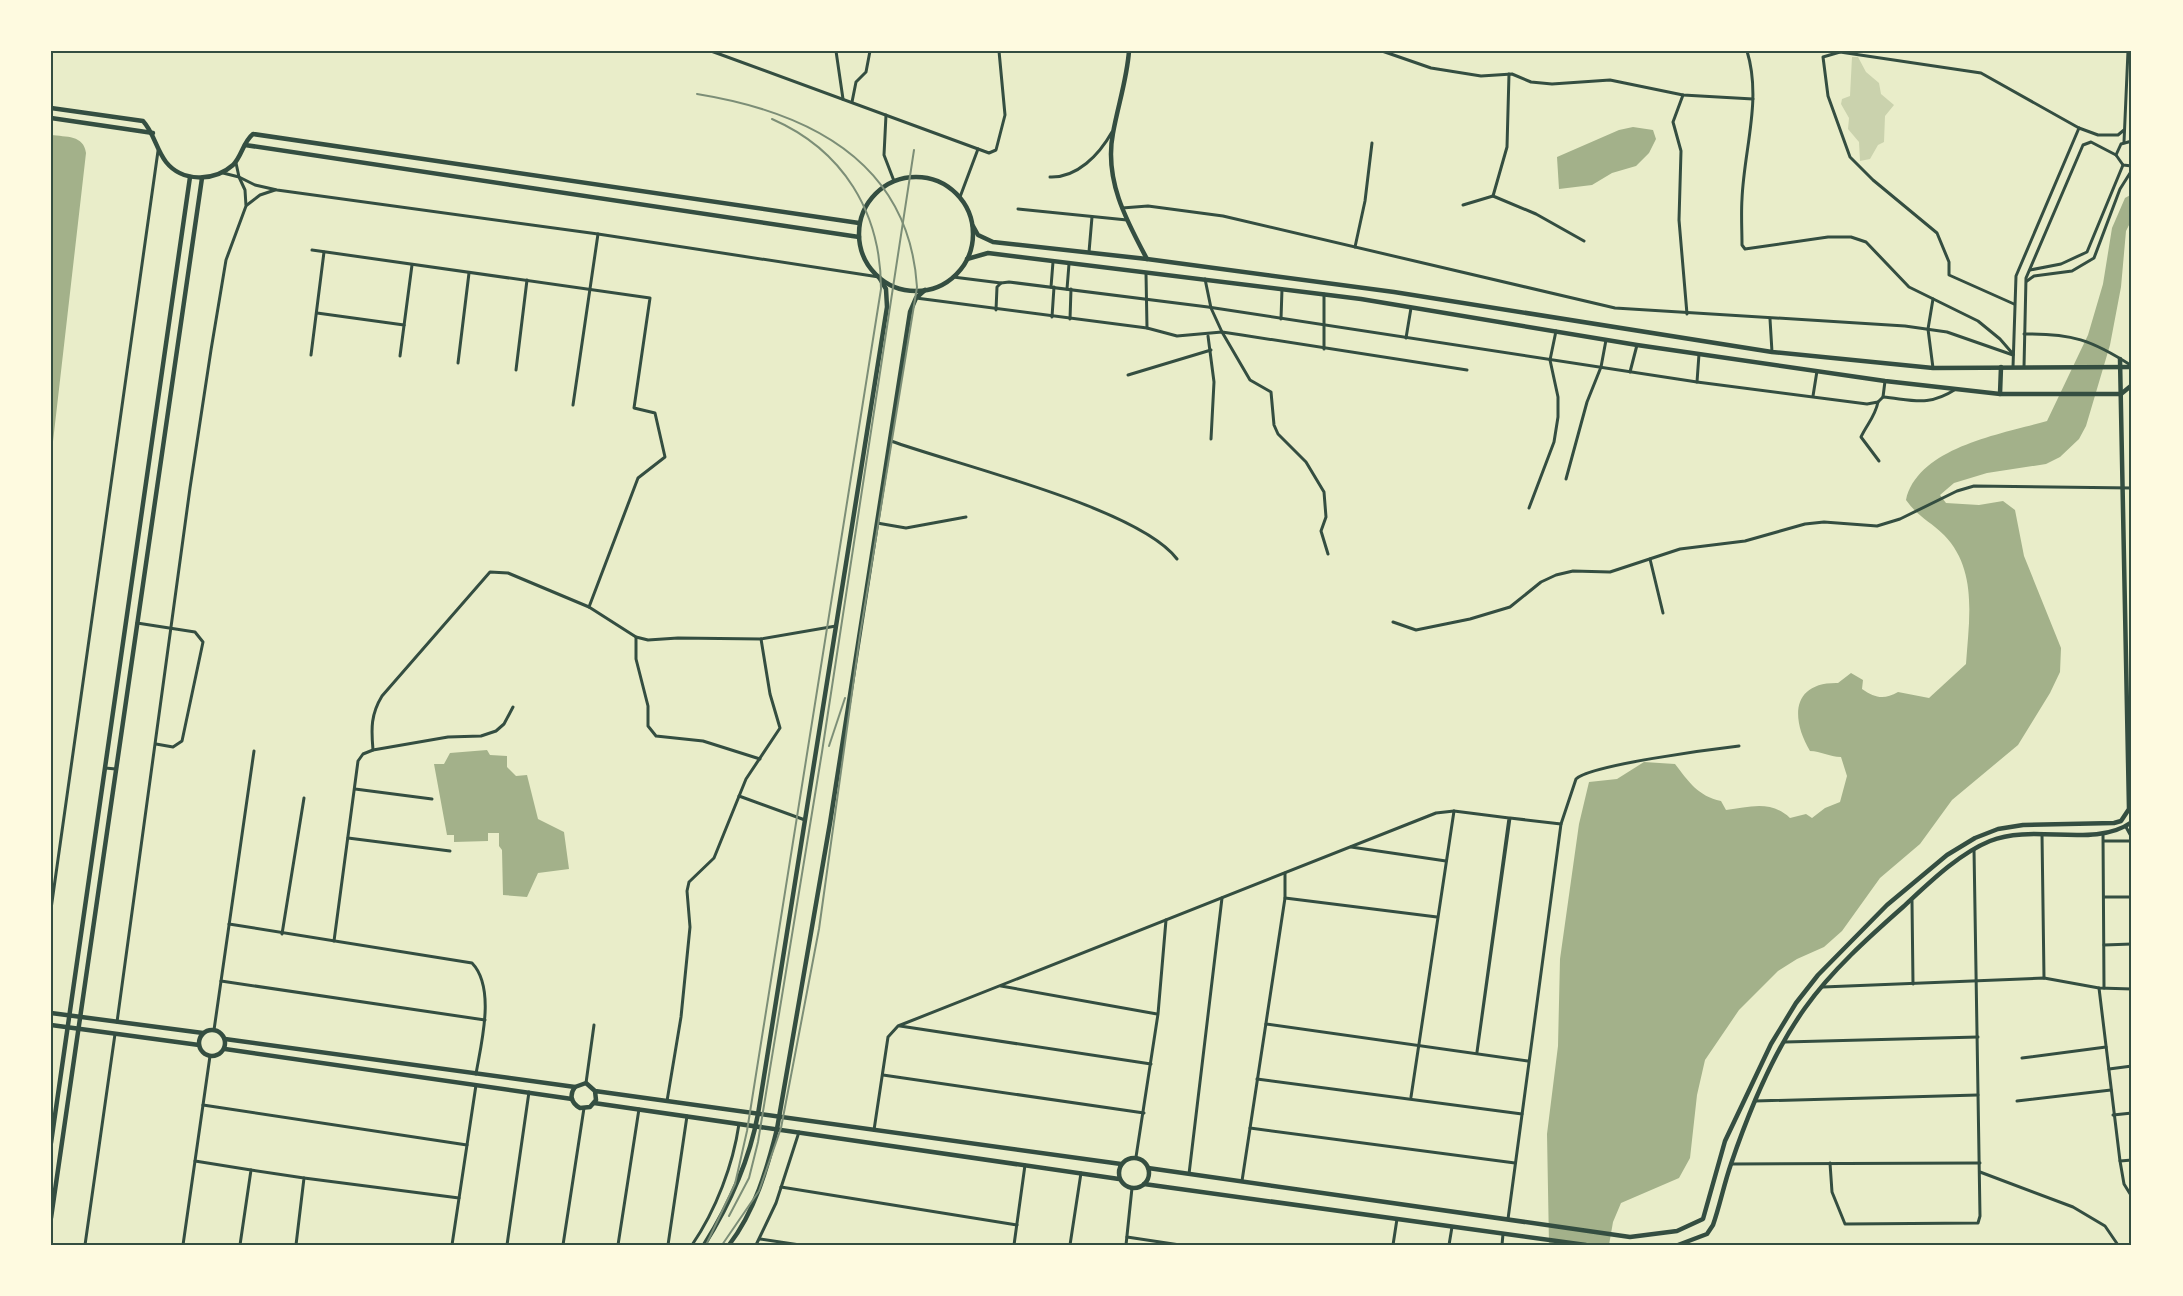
<svg xmlns="http://www.w3.org/2000/svg" width="2183" height="1296" viewBox="0 0 2183 1296" font-family="'Titillium Web',sans-serif">
  <rect width="100%" height="100%" fill="#e9edc9"/>
  <path fill="#cad2ad" d="M 1852,57 L 1858,57 L 1866,72 L 1879,83 L 1881,94 L 1894,105 L 1885,116 L 1884,142 L 1878,145 L 1870,159 L 1860,161 L 1859,142 L 1848,129 L 1849,118 L 1841,104 L 1842,99 L 1850,96 Z"/>
  <g fill="#a3b18a">
    <path d="M 1633,127 L 1653,130 L 1656,139 L 1649,153 L 1636,166 L 1612,173 L 1592,185 L 1559,189 L 1557,157 L 1619,130 Z"/>
    <path d="M 51,135 C 66,137 84,135 86,153 L 51,459 Z"/>
    <path d="M 2132,194 L 2132,219 L 2126,231 L 2121,287 L 2110,345 L 2086,426 L 2079,439 L 2060,457 L 2046,464 L 1987,473 L 1954,483 L 1940,495 L 1946,503 L 1979,505 L 2003,501 L 2015,510 L 2024,556 L 2061,648 L 2060,672 L 2050,693 L 2018,745 L 1952,800 L 1920,844 L 1880,878 L 1842,931 L 1824,947 L 1797,959 L 1778,971 L 1739,1010 L 1705,1060 L 1697,1095 L 1690,1158 L 1679,1178 L 1621,1203 L 1613,1222 L 1609,1245 L 1549,1245 L 1547,1134 L 1558,1046 L 1560,959 L 1579,824 L 1589,782 L 1617,779 L 1644,762 L 1675,764 C 1689,782 1698,796 1721,801 L 1726,810 C 1750,807 1771,800 1790,818 L 1806,814 L 1812,818 L 1825,808 L 1840,802 L 1847,776 L 1841,757 C 1829,757 1821,751 1810,751 C 1791,719 1791,682 1838,683 L 1851,673 L 1863,680 L 1862,689 C 1875,698 1884,700 1898,692 L 1929,698 L 1966,664 C 1969,619 1978,570 1944,535 C 1930,521 1919,518 1906,500 C 1918,447 2002,434 2047,421 L 2088,335 L 2103,284 L 2112,228 L 2125,198 Z"/>
    <path d="M 487,750 L 490,755 L 507,756 L 507,767 L 516,776 L 527,775 L 538,819 L 564,832 L 569,869 L 538,873 L 527,897 L 503,895 L 502,850 L 499,846 L 499,833 L 488,833 L 488,841 L 454,842 L 454,835 L 447,835 L 434,764 L 444,764 L 450,753 Z"/>
  </g>
  <g fill="none" stroke-linecap="round" stroke-linejoin="round">
    <g stroke="#344e41" stroke-width="3">
      <path d="M 711,51 L 989,153 L 996,150 L 1005,115 L 999,51"/>
      <path d="M 836,51 L 843,99"/>
      <path d="M 1382,51 L 1431,68 L 1481,76 L 1512,74 L 1531,82 L 1552,84 L 1610,80 L 1683,95 L 1753,99"/>
      <path d="M 1747,51 C 1762,100 1744,149 1742,199 C 1741,214 1742,230 1742,245 L 1745,249 L 1828,237 L 1851,237 L 1866,242 L 1909,287 L 1978,321 L 2000,339 L 2013,354"/>
      <path d="M 1840,52 L 1823,57 L 1828,96 L 1850,157 L 1873,180 L 1937,233 L 1949,262 L 1949,275 L 2014,304"/>
      <path d="M 1840,52 L 1981,73 L 2079,128 L 2098,135 L 2118,135 L 2124,130"/>
      <path d="M 1509,74 L 1507,147 L 1493,196 L 1536,214 L 1584,241"/>
      <path d="M 1683,95 L 1673,122 L 1681,151 L 1679,220 L 1687,314"/>
      <path d="M 852,102 L 856,82 L 866,72 L 870,51"/>
      <path d="M 886,115 L 884,155 L 894,181"/>
      <path d="M 2132,141 L 2121,144 L 2116,155 L 2123,165 L 2132,166"/>
      <path d="M 2124,142 L 2128,51"/>
      <path d="M 236,163 L 239,177 L 255,185 L 277,190 L 598,234 L 879,277"/>
      <path d="M 1050,177 C 1077,178 1099,155 1112,132"/>
      <path d="M 960,197 L 978,149"/>
      <path d="M 247,205 L 260,195 L 275,190"/>
      <path d="M 1463,205 L 1493,196"/>
      <path d="M 1122,208 L 1148,206 L 1223,216 L 1615,308 L 1905,326 L 1947,332 L 2013,355"/>
      <path d="M 1018,209 L 1127,220"/>
      <path d="M 1355,247 L 1365,201 L 1372,143"/>
      <path d="M 312,250 L 650,298 L 634,408 L 655,413 L 665,457 L 638,478 L 589,607"/>
      <path d="M 1089,252 L 1092,217"/>
      <path d="M 2030,270 L 2061,264 L 2087,252 L 2123,165"/>
      <path d="M 1146,273 L 1147,328"/>
      <path d="M 953,277 L 1001,283"/>
      <path d="M 1205,279 L 1211,308 L 1222,332 L 1250,380 L 1271,392 L 1274,425 L 1278,434 L 1306,462 L 1324,492 L 1326,517 L 1321,531 L 1328,554"/>
      <path d="M 2027,281 L 2034,276 L 2072,271 L 2094,258 L 2120,189 L 2132,170"/>
      <path d="M 1051,287 L 1053,262"/>
      <path d="M 1067,289 L 1069,264"/>
      <path d="M 1324,294 L 1324,349"/>
      <path d="M 916,298 L 1147,328 L 1177,336 L 1222,332 L 1242,335 L 1467,370"/>
      <path d="M 996,310 L 997,287 L 1001,283 L 1009,282 L 1208,307 L 1697,382 L 1867,404 L 1878,402 L 1883,397 L 1885,381"/>
      <path d="M 317,313 L 404,325"/>
      <path d="M 1052,317 L 1054,287"/>
      <path d="M 1070,319 L 1071,289"/>
      <path d="M 1281,319 L 1282,289"/>
      <path d="M 1770,319 L 1772,352"/>
      <path d="M 2024,334 C 2071,333 2092,340 2132,366"/>
      <path d="M 1208,336 L 1214,382 L 1211,439"/>
      <path d="M 1406,338 L 1411,308"/>
      <path d="M 311,355 L 324,252"/>
      <path d="M 400,356 L 412,265"/>
      <path d="M 458,363 L 469,273"/>
      <path d="M 2013,367 L 2016,276 L 2079,128"/>
      <path d="M 2024,367 L 2026,278 L 2083,145 L 2091,142 L 2116,155"/>
      <path d="M 1933,368 L 1928,329 L 1933,299"/>
      <path d="M 516,370 L 527,280"/>
      <path d="M 1630,372 L 1637,345"/>
      <path d="M 1128,375 L 1211,350"/>
      <path d="M 1697,382 L 1699,354"/>
      <path d="M 1813,396 L 1817,371"/>
      <path d="M 1883,397 C 1914,400 1928,407 1956,389"/>
      <path d="M 1878,402 C 1875,417 1867,424 1861,437 L 1879,461"/>
      <path d="M 573,405 L 598,234"/>
      <path d="M 891,441 C 957,465 1139,508 1177,559"/>
      <path d="M 1566,479 L 1587,402 L 1601,367 L 1606,340"/>
      <path d="M 1529,508 L 1554,442 L 1558,417 L 1558,397 L 1550,360 L 1556,331"/>
      <path d="M 877,523 L 906,528 L 966,517"/>
      <path d="M 1650,559 L 1663,613"/>
      <path d="M 1393,622 L 1416,630 L 1470,619 L 1510,607 L 1541,582 L 1556,575 L 1573,571 L 1610,572 L 1680,549 L 1745,541 L 1805,524 L 1824,522 L 1877,526 L 1900,519 L 1957,491 L 1974,486 L 2132,488"/>
      <path d="M 137,623 L 195,632 L 203,642 L 182,741 L 173,747 L 156,744"/>
      <path d="M 636,637 L 636,659 L 648,706 L 648,726 L 656,736 L 703,741 L 760,759"/>
      <path d="M 761,639 L 836,626"/>
      <path d="M 373,750 C 371,728 371,714 382,696 L 490,572 L 508,573 L 589,607 L 636,637 L 648,640 L 678,638 L 761,639 L 770,694 L 780,728 L 746,779 L 714,858 L 689,882 L 687,891 L 690,927 L 681,1017 L 667,1101"/>
      <path d="M 105,768 L 116,769"/>
      <path d="M 355,789 L 432,799"/>
      <path d="M 739,796 L 805,820"/>
      <path d="M 2126,827 L 2132,838"/>
      <path d="M 2042,834 L 2044,978"/>
      <path d="M 2103,834 L 2104,988"/>
      <path d="M 348,838 L 450,851"/>
      <path d="M 2104,841 L 2132,841"/>
      <path d="M 1351,847 L 1446,861"/>
      <path d="M 2104,897 L 2132,897"/>
      <path d="M 1285,898 L 1437,917"/>
      <path d="M 1912,901 L 1913,984"/>
      <path d="M 51,909 L 158,151"/>
      <path d="M 229,924 L 472,963 C 496,988 481,1044 476,1074"/>
      <path d="M 282,934 L 304,798"/>
      <path d="M 334,941 L 358,761 L 363,754 L 373,750 L 448,737 L 481,736 L 496,731 L 504,724 L 513,707"/>
      <path d="M 2104,945 L 2132,944"/>
      <path d="M 221,981 L 485,1020"/>
      <path d="M 1001,986 L 1157,1014"/>
      <path d="M 1823,987 L 2044,978 L 2099,988 L 2132,989"/>
      <path d="M 2099,988 L 2120,1161 L 2124,1184 L 2132,1197"/>
      <path d="M 117,1022 L 190,488 L 211,350 L 226,260 L 246,206 L 245,190 L 239,177 L 223,173"/>
      <path d="M 1266,1024 L 1528,1061"/>
      <path d="M 900,1026 L 1151,1064"/>
      <path d="M 214,1030 L 254,751"/>
      <path d="M 1785,1042 L 1978,1037"/>
      <path d="M 2022,1058 L 2106,1047"/>
      <path d="M 2109,1069 L 2132,1066"/>
      <path d="M 883,1075 L 1144,1113"/>
      <path d="M 1257,1079 L 1522,1114"/>
      <path d="M 586,1083 L 594,1025"/>
      <path d="M 1411,1097 L 1454,811"/>
      <path d="M 1755,1101 L 1978,1095"/>
      <path d="M 2017,1101 L 2111,1090"/>
      <path d="M 203,1105 L 467,1145"/>
      <path d="M 2113,1115 L 2132,1113"/>
      <path d="M 1250,1128 L 1515,1163"/>
      <path d="M 874,1130 L 888,1037 L 898,1026 L 1436,813 L 1454,811 L 1509,818 L 1477,1052 L 1510,818 L 1561,824"/>
      <path d="M 1136,1157 L 1158,1014 L 1166,920"/>
      <path d="M 195,1161 L 251,1170 L 240,1245"/>
      <path d="M 2120,1161 L 2132,1160"/>
      <path d="M 1830,1163 L 1832,1192 L 1845,1224 L 1978,1223 L 1980,1216 L 1974,849"/>
      <path d="M 1731,1164 L 1980,1163"/>
      <path d="M 251,1170 L 304,1178 L 296,1245"/>
      <path d="M 1980,1172 L 2073,1207 L 2105,1226 L 2118,1245"/>
      <path d="M 1189,1174 L 1222,898"/>
      <path d="M 304,1178 L 459,1198"/>
      <path d="M 1242,1181 L 1285,898 L 1285,873"/>
      <path d="M 781,1187 L 1017,1225"/>
      <path d="M 1508,1219 L 1561,824 L 1576,779 C 1590,765 1713,749 1739,746"/>
      <path d="M 1127,1237 L 1180,1245"/>
      <path d="M 760,1239 L 800,1245"/>
      <path d="M 85,1245 L 115,1034"/>
      <path d="M 183,1245 L 210,1056"/>
      <path d="M 452,1245 L 476,1085"/>
      <path d="M 507,1245 L 529,1092"/>
      <path d="M 563,1245 L 584,1108"/>
      <path d="M 618,1245 L 639,1109"/>
      <path d="M 668,1245 L 687,1116"/>
      <path d="M 692,1245 C 716,1210 733,1165 739,1124"/>
      <path d="M 756,1245 L 776,1203 L 799,1132"/>
      <path d="M 1014,1245 L 1025,1165"/>
      <path d="M 1070,1245 L 1081,1173"/>
      <path d="M 1126,1245 L 1132,1188"/>
      <path d="M 1393,1245 L 1397,1219"/>
      <path d="M 1449,1245 L 1452,1227"/>
      <path d="M 1502,1245 L 1503,1234"/>
    </g>
    <g stroke="#344e41" stroke-width="4.5">
      <path d="M 1129,51 C 1127,79 1118,105 1113,133 C 1104,179 1126,220 1147,259"/>
      <path d="M 51,1013 L 203,1033"/>
      <path d="M 51,1025 L 199,1045"/>
      <circle cx="212" cy="1043" r="13"/>
      <path d="M 225,1039 L 575,1087"/>
      <path d="M 225,1049 L 572,1099"/>
      <path d="M 595,1091 L 596,1100 L 590,1107 L 580,1108 C 571,1103 569,1095 575,1087 L 586,1083 L 595,1091 L 1121,1164"/>
      <path d="M 594,1103 L 1119,1179"/>
      <path d="M 51,1143 L 190,177"/>
      <circle cx="1134" cy="1173" r="15"/>
      <path d="M 1148,1168 L 1630,1237 L 1677,1231 L 1703,1219 L 1725,1141 L 1771,1044 L 1796,1003 L 1818,975 L 1887,905 L 1947,855 L 1975,838 L 1998,829 L 2023,825 L 2114,823 L 2121,821 L 2129,809 L 2120,359"/>
      <path d="M 1144,1184 L 1586,1245"/>
      <path d="M 51,1218 L 202,178"/>
      <path d="M 1678,1245 L 1707,1234 L 1713,1225 C 1720,1205 1724,1184 1731,1164 C 1749,1111 1772,1054 1805,1008 C 1832,970 1869,937 1903,907 C 1928,884 1958,854 1990,841 C 2034,823 2094,849 2132,822"/>
    </g>
    <g stroke="#344e41" stroke-width="4.5">
      <path d="M 51,108 L 143,121 C 154,133 156,149 166,162 C 182,182 214,182 233,165 C 242,156 243,142 253,134 L 859,223"/>
      <path d="M 51,118 L 153,133"/>
      <path d="M 245,145 L 859,237"/>
      <circle cx="916" cy="234" r="57"/>
      <path d="M 973,226 L 978,235 L 993,242 L 1147,259 L 1394,292 L 1772,352 L 1933,368 L 2132,367"/>
      <path d="M 967,259 L 988,253 L 1361,299 L 1637,345 L 1885,381 L 2000,394 L 2121,394 L 2132,385"/>
      <path d="M 2000,394 L 2001,367"/>
      <path d="M 704,1245 C 730,1204 749,1162 758,1114 L 887,307 L 886,289 L 879,277"/>
      <path d="M 729,1245 C 755,1211 767,1169 777,1129 L 830,823 L 910,312 L 916,298 L 925,290"/>
    </g>
    <g stroke="#7c8e77" stroke-width="2">
      <path d="M 697,94 C 808,112 909,161 917,287 L 860,635 L 819,929 L 781,1128 L 759,1191 L 722,1245"/>
      <path d="M 829,746 L 845,698"/>
      <path d="M 729,1216 L 749,1178 L 758,1142 L 822,752 L 914,150"/>
      <path d="M 706,1245 L 735,1184 L 747,1131 L 881,289 C 881,212 843,150 772,119"/>
    </g>
  </g>
  <rect width="2183" height="1296" fill="none" stroke="#fefae0" stroke-width="105"/>
  <rect x="52" y="52" width="2078" height="1192" fill="none" stroke="#344e41" stroke-width="2"/>
</svg>
